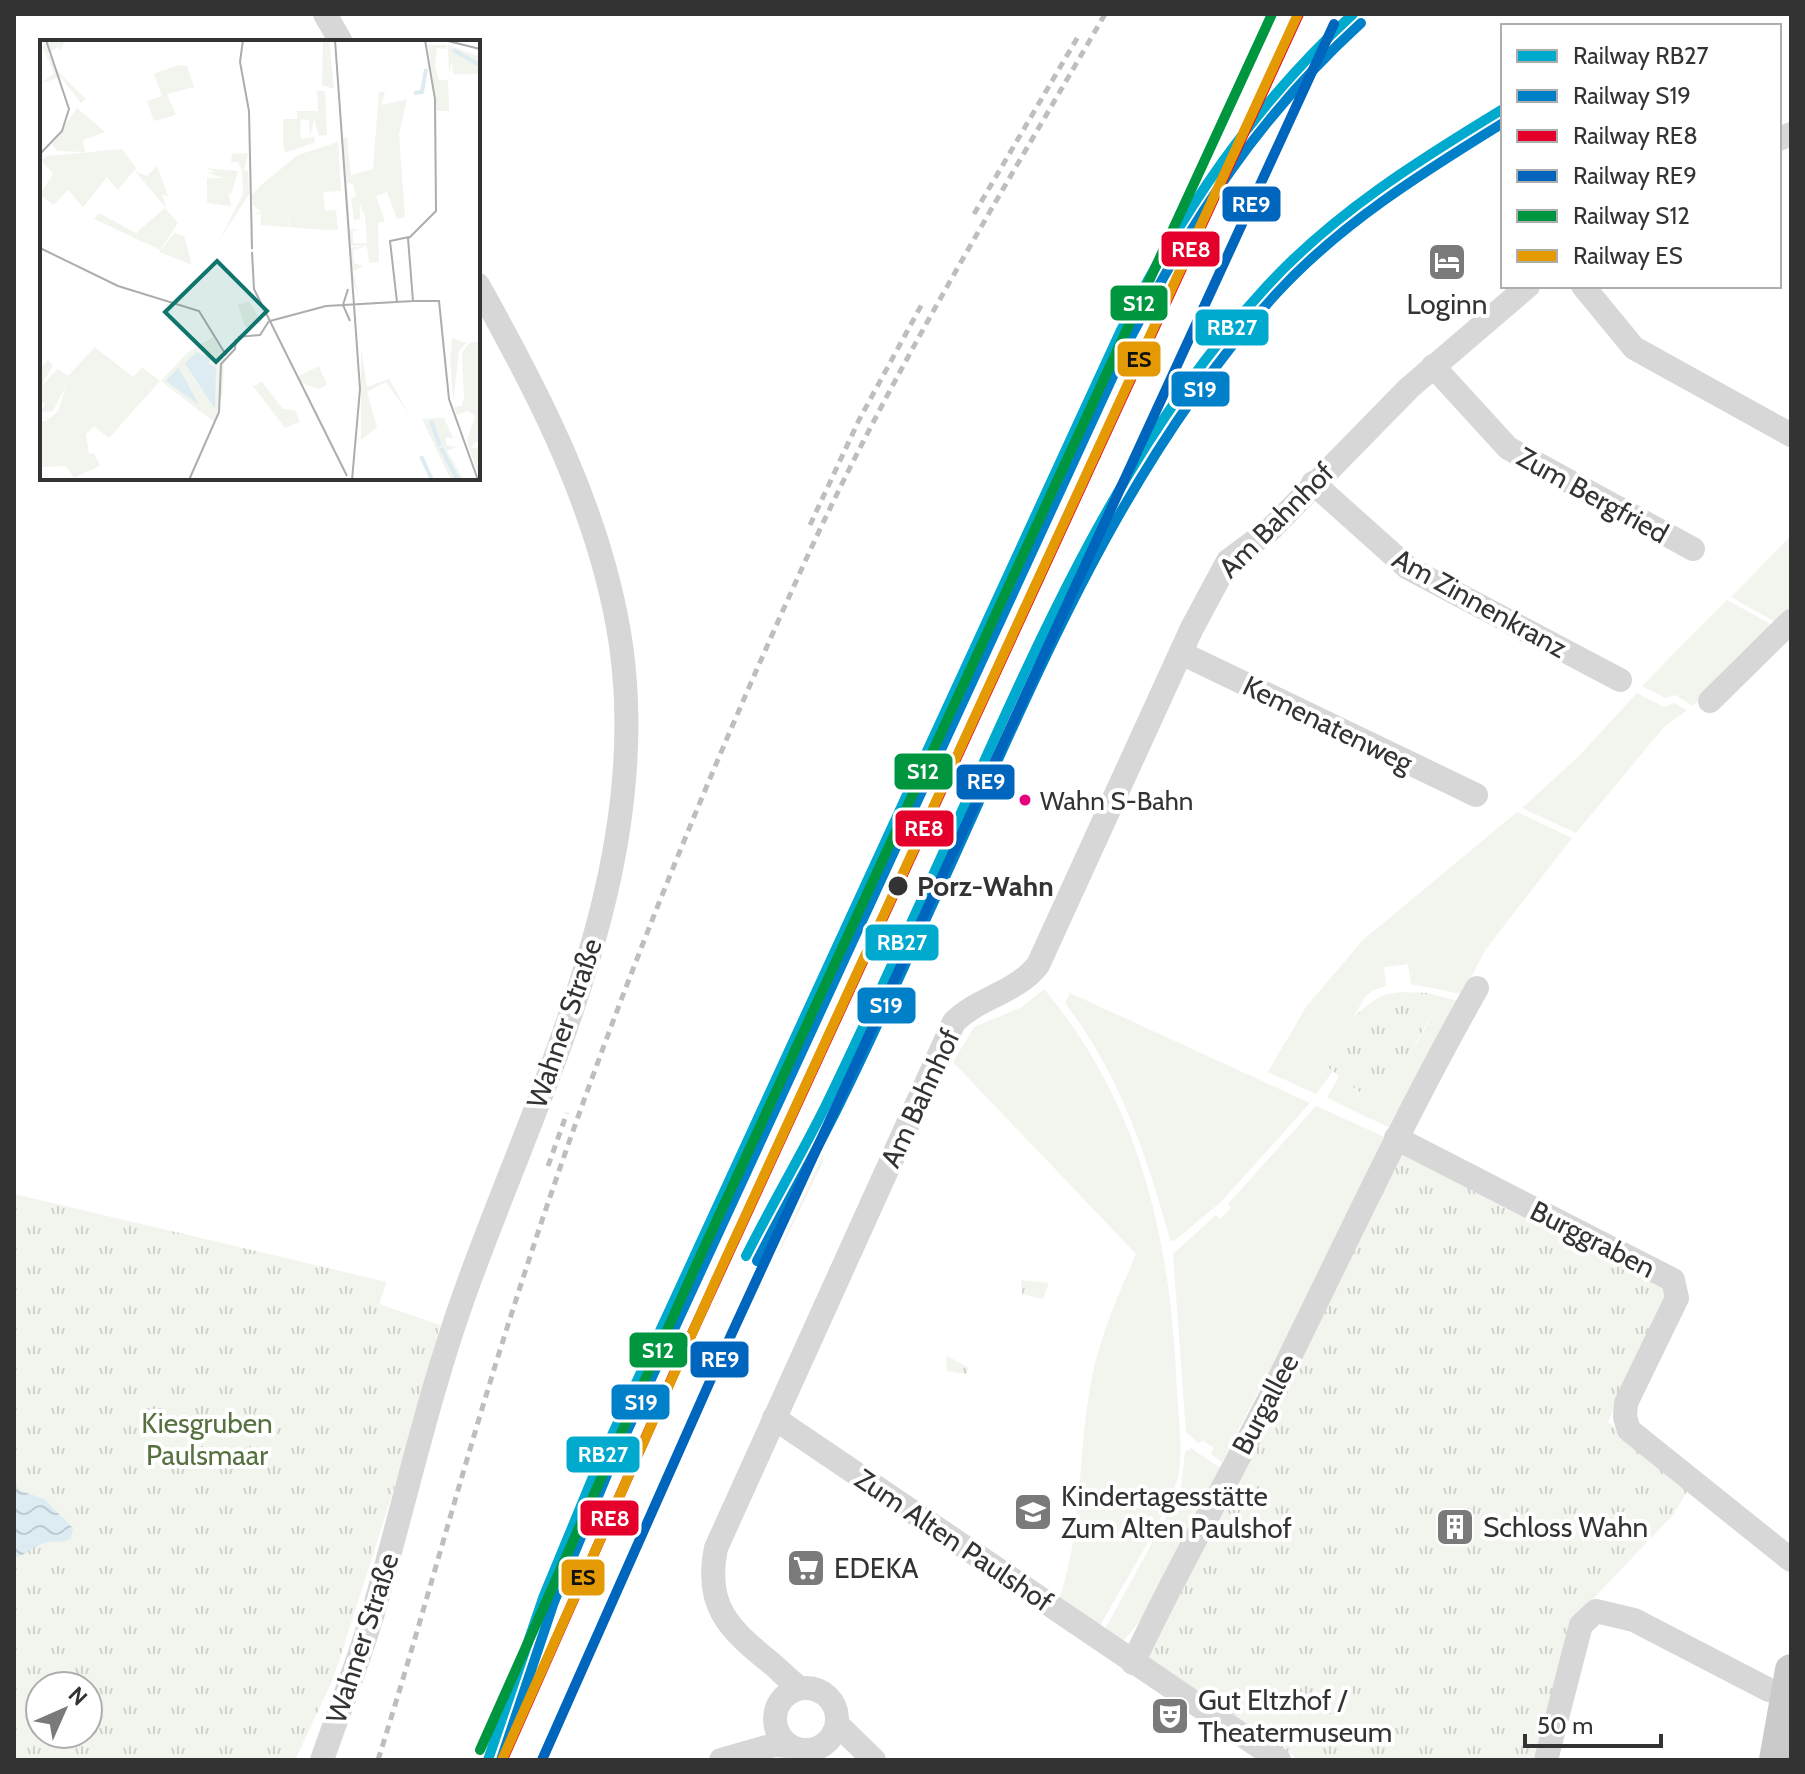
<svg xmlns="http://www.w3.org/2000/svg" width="1805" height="1774" viewBox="0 0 1805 1774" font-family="Cabin,sans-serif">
  <defs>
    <pattern id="park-tufts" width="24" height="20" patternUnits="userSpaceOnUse" patternTransform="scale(2)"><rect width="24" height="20" fill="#f1f5ed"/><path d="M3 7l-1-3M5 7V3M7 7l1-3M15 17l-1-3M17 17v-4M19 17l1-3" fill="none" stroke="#cfd2cc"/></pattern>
    <pattern id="water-waves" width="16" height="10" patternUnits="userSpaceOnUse" patternTransform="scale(2)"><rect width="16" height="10" fill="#ddebf3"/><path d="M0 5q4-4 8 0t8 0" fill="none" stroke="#becad1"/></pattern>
  </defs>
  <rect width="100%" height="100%" fill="#fff"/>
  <g fill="#f1f5ed">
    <path d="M 1791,536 L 1791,610 L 1777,623 L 1731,597 Z"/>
    <path d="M 1727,600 L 1774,626 L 1693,706 L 1675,695 L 1665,698 L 1642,686 Z"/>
    <path d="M 1637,693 L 1664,707 L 1674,703 L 1687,710 L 1663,728 L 1576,833 L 1522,808 L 1579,756 Z"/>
    <path d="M 1517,812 L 1572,838 L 1486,949 L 1462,994 L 1411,984 L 1408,964 L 1384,967 L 1386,986 C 1357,993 1363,1009 1348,1026 C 1337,1039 1325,1044 1316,1058 L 1333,1071 L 1316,1094 L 1268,1072 L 1306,1007 L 1363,940 Z"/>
    <path d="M 1044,989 C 1142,1106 1171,1242 1177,1392 C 1178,1415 1185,1461 1176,1483 C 1158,1532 1124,1581 1099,1628 L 1059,1600 C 1083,1526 1077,1469 1089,1394 C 1096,1345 1116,1300 1136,1254 L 953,1062 L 974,1027 L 1022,1007 Z"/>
    <path d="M 1070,993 L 1310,1103 L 1221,1202 L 1174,1241 L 1170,1240 C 1147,1155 1119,1073 1065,1003 Z"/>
    <path d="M 1427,993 L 1458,1001 L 1390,1128 L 1327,1098 L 1339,1076 L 1374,1103 C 1398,1072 1422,1040 1437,1003 Z"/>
    <path d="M 837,1105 L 844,1105 L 823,1149 L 823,1162 L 779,1253 L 761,1245 L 810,1167 Z"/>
    <path d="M 1316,1106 L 1385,1137 L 1275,1367 L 1263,1382 L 1222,1462 L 1211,1454 L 1214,1448 L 1202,1440 L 1199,1444 L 1186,1432 L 1173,1254 L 1216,1215 L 1220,1219 L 1231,1208 L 1228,1204 Z"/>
    <path d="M 1191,1448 L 1220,1468 L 1147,1612 L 1120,1645 L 1104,1631 L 1181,1490 L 1185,1452 Z"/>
  </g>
  <g fill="url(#park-tufts)" fill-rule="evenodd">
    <path d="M 1403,992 L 1427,993 L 1438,1003 L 1403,1066 L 1374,1103 L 1316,1058 C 1326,1043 1367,1001 1384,995 C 1389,993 1397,993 1403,992 Z"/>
    <path d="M 1403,1153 L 1662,1284 L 1667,1295 L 1608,1422 L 1690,1487 L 1673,1515 L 1572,1621 L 1539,1760 L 1299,1760 L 1146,1657 Z"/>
    <path d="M 14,1194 L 387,1282 L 379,1304 L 440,1325 L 401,1466 L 334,1677 L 295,1760 L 14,1760 ZM 40,1686 L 88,1686 L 88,1734 L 40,1734 Z"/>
    <path d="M 1021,1280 L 1049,1283 L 1043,1299 L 1022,1294 Z"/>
    <path d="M 946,1355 L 969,1368 L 966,1374 L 947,1371 Z"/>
  </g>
  <path fill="url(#water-waves)" d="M 14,1478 L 19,1490 L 44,1499 L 73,1528 L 71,1538 C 61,1544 54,1540 44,1543 C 32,1546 27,1555 14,1558 Z"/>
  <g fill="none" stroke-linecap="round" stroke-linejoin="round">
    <g stroke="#d7d7d7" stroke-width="24">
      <path d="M 325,14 L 341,42"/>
      <path d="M 1779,139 L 1791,134"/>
      <path d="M 1583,286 L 1634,348 L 1791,435"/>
      <path d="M 1433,366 L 1508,448 L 1693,549"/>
      <path d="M 1313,483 L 1408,568 L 1620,680"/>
      <path d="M 1181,653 L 1476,795"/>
      <path d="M 1710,701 L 1791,621"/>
      <path d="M 1396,1138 L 1673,1280 L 1677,1298 L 1626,1403 L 1625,1417 L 1629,1430 L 1791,1560"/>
      <path d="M 774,1418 L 1279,1760"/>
      <path d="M 1133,1663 C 1178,1566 1233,1473 1280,1377 C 1344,1247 1405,1115 1477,988"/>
      <circle cx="806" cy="1719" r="31"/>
      <path d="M 800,1688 C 789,1681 781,1671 771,1663 C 729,1629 704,1606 716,1548 L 954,1022 C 979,997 1016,993 1038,965 L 1192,628 L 1228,561 L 1270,530 L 1409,388 L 1528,286"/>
      <path d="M 837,1724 L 874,1760"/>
      <path d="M 322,1760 C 339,1711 358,1663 373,1613 C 404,1506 428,1395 466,1290 C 540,1085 653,871 621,645 C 602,516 541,397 478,285"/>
      <path d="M 721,1760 L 774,1745 L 789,1746"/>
      <path d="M 1546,1760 L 1581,1625 L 1596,1611 L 1634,1620 L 1769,1690 L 1786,1694"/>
    </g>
    <path stroke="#cacaca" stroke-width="32" d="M 1775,1760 L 1791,1670"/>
    <g stroke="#bebebe" stroke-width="5" stroke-dasharray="8 6" stroke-linecap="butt">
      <path d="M 974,214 L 1079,35"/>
      <path d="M 810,525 L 859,420 L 922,304"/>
      <path d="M 548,1166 L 567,1113"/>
      <path d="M 378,1760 C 426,1608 466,1454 515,1303 C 595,1052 694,806 803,566 C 890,374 1000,196 1105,14"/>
    </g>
    <defs>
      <g id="rail-1">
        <path d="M 746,1256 C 771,1206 800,1157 825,1107 C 862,1031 897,954 932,877 C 1026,671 1112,454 1267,286 C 1334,213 1419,160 1503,109"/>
        <path d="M 488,1760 L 543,1598 L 595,1472 L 1121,330 C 1185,208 1251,108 1353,14"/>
      </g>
      <g id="rail-2">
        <path d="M 757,1261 C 782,1212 810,1163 835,1113 C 872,1039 906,962 941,886 C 1035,680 1121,464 1276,294 C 1340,224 1422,173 1503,123"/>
        <path d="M 501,1760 L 554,1602 L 606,1477 L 1132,335 C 1195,215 1260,115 1361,23"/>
      </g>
      <path id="rail-3" d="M 505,1755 L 682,1355 L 1299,14"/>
      <path id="rail-4" d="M 542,1760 L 715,1370 L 1334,24"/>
      <path id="rail-5" d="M 480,1750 L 693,1272 L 1272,14"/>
      <path id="rail-6" d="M 502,1760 L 715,1282 L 1298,14"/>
    </defs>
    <use href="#rail-1" stroke="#fff" stroke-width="16"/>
    <use href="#rail-2" stroke="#fff" stroke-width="16"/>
    <use href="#rail-3" stroke="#fff" stroke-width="16"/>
    <use href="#rail-4" stroke="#fff" stroke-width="16"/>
    <use href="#rail-5" stroke="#fff" stroke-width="16"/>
    <use href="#rail-6" stroke="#fff" stroke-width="16"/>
    <use href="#rail-1" stroke="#00a9ce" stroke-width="10"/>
    <use href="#rail-2" stroke="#0080c8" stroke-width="10"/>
    <use href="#rail-3" stroke="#e4002b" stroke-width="10"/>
    <use href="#rail-4" stroke="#0065bd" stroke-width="10"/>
    <use href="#rail-5" stroke="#009640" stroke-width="10"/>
    <use href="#rail-6" stroke="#e39a05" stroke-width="10"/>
  </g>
  <defs>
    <symbol id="hotel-square" viewBox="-11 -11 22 22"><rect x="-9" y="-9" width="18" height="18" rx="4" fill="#7a7a7a" stroke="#fff"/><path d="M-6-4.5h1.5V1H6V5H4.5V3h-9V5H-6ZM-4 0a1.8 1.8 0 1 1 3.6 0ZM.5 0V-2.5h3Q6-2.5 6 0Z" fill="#fff"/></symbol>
    <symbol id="school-square" viewBox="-11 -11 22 22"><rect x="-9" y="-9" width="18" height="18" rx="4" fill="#7a7a7a" stroke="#fff"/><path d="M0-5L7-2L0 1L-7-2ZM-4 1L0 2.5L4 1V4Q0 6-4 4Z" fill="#fff"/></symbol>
    <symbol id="building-square" viewBox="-11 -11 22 22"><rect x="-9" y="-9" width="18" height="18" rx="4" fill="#7a7a7a" stroke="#fff"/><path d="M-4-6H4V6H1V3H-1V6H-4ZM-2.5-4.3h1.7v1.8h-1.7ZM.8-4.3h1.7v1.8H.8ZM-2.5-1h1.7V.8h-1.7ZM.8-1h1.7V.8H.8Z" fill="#fff"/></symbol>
    <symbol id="supermarket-square" viewBox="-11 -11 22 22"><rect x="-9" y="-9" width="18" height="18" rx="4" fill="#7a7a7a" stroke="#fff"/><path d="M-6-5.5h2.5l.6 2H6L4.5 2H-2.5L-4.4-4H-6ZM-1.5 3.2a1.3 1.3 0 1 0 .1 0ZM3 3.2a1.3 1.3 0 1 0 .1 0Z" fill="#fff"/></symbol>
    <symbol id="theatre-square" viewBox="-11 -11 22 22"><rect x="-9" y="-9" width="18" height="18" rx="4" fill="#7a7a7a" stroke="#fff"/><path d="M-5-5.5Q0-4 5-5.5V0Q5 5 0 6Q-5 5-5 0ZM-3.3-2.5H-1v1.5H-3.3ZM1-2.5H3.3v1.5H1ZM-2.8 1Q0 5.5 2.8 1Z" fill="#fff"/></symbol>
  </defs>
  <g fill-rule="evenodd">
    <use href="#hotel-square" x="1425" y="240" width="44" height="44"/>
    <use href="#school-square" x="1011" y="1490" width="44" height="44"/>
    <use href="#building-square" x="1433" y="1505" width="44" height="44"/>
    <use href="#supermarket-square" x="784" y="1546" width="44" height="44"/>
    <use href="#theatre-square" x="1148" y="1694" width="44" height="44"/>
  </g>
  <circle fill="#e5007d" stroke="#fff" stroke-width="3" cx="1025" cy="800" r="7"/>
  <circle fill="#333" stroke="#fff" stroke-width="3" cx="898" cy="886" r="11"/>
  <g text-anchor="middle" stroke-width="8" stroke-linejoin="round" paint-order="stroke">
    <g font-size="26" fill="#333" stroke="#fff" text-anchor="start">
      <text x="1040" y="810">Wahn S-Bahn</text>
    </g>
    <g font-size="28" fill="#333" stroke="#fff" text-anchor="start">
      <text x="1447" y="314" text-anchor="middle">Loginn</text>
      <text x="1061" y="1506">Kindertagesstätte<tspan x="1061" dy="32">Zum Alten Paulshof</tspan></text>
      <text x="1483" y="1537">Schloss Wahn</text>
      <text x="834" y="1578">EDEKA</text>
      <text x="1198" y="1710">Gut Eltzhof /<tspan x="1198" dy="32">Theatermuseum</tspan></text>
    </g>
    <g font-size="28" fill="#333" stroke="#fff">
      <text transform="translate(1593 495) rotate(29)" y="10">Zum Bergfried</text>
      <text transform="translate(1276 520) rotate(-45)" y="10">Am Bahnhof</text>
      <text transform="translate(1480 603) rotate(29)" y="10">Am Zinnenkranz</text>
      <text transform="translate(1328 724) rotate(26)" y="10">Kemenatenweg</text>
      <text transform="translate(564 1023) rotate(-71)" y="10">Wahner Straße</text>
      <text transform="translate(920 1098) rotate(-65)" y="10">Am Bahnhof</text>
      <text transform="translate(1593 1239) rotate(27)" y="10">Burggraben</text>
      <text transform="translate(1265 1404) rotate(-62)" y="10">Burgallee</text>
      <text transform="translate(954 1540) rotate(34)" y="10">Zum Alten Paulshof</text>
      <text transform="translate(362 1638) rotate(-72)" y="10">Wahner Straße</text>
    </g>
    <g font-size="28" font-weight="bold" fill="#333" stroke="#fff" text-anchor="start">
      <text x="917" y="896">Porz-Wahn</text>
    </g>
    <g font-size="28" fill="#56703f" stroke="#fff">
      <text x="207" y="1433">Kiesgruben<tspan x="207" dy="32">Paulsmaar</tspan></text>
    </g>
  </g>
  <g transform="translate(40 40)">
    <rect width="440" height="440" fill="#fff"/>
    <path d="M 408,5 L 440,17 L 440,34 L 413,34 L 412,21 L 409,33 ZM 138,25 L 147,26 L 154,47 L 127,54 L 136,75 L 114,81 L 107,61 L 122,56 L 114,34 ZM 260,88 L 261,99 L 274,97 L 275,102 L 245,113 L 243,100 ZM 298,102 L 301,151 L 283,152 L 282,142 L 221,145 L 258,115 ZM 82,109 L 96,128 L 78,150 L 67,137 L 43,167 L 28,150 L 13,165 L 0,154 L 13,134 L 1,120 L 7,116 ZM 208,113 L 204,130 L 208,131 L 209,154 L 179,201 L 203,154 L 202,131 L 198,122 L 191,122 L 192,114 ZM 166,128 L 198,131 L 191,154 L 167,144 L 167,138 L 183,138 L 167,133 L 175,132 ZM 283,153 L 285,171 L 296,170 L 298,190 L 286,190 L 284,171 L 249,171 L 249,187 L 221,185 L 221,174 L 215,174 L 221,171 L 214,167 L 220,166 L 213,166 L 212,155 ZM 125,168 L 138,183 L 120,210 L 54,179 L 59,173 L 96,193 ZM 55,307 L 93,337 L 102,327 L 120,341 L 69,398 L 54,386 L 46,394 L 49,414 L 54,413 L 60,426 L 34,438 L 26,426 L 0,427 L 0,381 L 10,380 L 0,377 L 10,378 L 18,371 L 26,346 L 13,371 L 0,373 L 6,363 L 0,363 L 0,329 L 8,320 L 13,325 L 2,345 L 18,329 L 28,336 ZM 321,309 L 327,347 L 349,339 L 369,374 L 346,342 L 327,352 L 337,387 L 321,400 ZM 404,378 L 413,398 L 405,398 L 407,405 L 416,407 L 407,411 L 424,440 L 411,440 L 382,379 Z" fill="#f1f5ed"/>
    <path d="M 5,0 L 25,1 L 20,11 L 18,7 L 8,13 L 20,34 L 46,59 L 41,63 L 21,37 L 2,43 L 14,33 L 3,8 ZM 388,5 L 406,5 L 407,9 L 397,8 L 395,26 L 399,40 L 408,40 L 409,71 L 397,71 ZM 277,51 L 285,51 L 287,95 L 279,96 L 274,79 L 270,97 L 269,80 L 261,79 L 260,88 L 243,100 L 243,79 L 257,79 L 257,71 L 278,71 ZM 339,52 L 345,52 L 341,65 L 367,59 L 359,94 L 365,177 L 357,179 L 347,152 L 336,156 L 345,181 L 338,183 L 339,222 L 329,223 L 327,206 L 313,210 L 314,223 L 323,226 L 313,231 L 320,262 L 312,237 L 310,208 L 328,205 L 309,206 L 302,99 L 307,97 L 311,135 L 333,129 ZM 307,143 L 313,144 L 316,156 L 311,158 L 314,180 L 320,179 L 320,165 L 325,175 L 327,203 L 313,203 L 313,191 L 319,189 L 310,189 ZM 37,68 L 65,92 L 43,100 L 45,112 L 17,111 L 12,104 ZM 117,126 L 128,156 L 122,155 L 126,166 L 125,167 L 95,131 L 107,136 ZM 283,142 L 283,153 L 212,155 L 221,145 ZM 167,144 L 188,151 L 191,166 L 167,163 ZM 134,193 L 144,196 L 152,225 L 119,212 ZM 409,297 L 411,318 L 412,298 L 426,303 L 419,311 L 413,362 ZM 440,301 L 440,405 L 436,401 L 431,408 L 440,408 L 440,440 L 427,401 L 435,376 L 428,371 L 417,375 L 414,367 L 422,366 L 424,357 L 422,313 L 429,303 Z" fill="#f1f5ed" fill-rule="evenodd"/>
    <path d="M 279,326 L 287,345 L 278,349 L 260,342 L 257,337 Z" fill="#f1f5ed"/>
    <path d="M 283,0 L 289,0 L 294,49 L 282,45 ZM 249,171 L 285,171 L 286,190 L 250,187 ZM 209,261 L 222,283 L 205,287 L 198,265 ZM 173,297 L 184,314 L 183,353 L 174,382 L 121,341 L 147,313 Z" fill="#f1f5ed"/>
    <path d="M 222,342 L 243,369 L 255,370 L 260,382 L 245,388 L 213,346 Z" fill="#f1f5ed"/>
    <path d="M 164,311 L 171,314 L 169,324 L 176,327 L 175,369 L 145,323 L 157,312 L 166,317 ZM 138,328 L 145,339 L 159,365 L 126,341 Z" fill="#ddebf3"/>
    <path fill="none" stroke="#ddebf3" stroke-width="4" d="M 413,10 L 440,25M 374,53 L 382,52 L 386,29M 391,381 L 400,406M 401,408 L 418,440M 381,416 L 392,440"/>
    <path fill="none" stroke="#adadad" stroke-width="2" d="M 203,0 L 200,22 L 209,71 L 212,209M 295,0 L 320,349 L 312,440M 408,1 L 440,9M 0,114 L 22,91 L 29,69 L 6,0M 369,198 L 396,171 L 395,59 L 385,0M 0,208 L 78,246 L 159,271 L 186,315M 212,212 L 214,249 L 307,436M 308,249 L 303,265 L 310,281M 373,261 L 399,261 L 409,359 L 438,440M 357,262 L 350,201 L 369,197M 230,281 L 286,266 L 373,261 L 368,198M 198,297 L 220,295 L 229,281M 149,440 L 179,372 L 181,324 L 195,309 L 196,299"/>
    <path fill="#0f766e" fill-opacity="0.15" stroke="#0f766e" stroke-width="4" d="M 177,221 L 227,271 L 176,322 L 125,272 Z"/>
    <rect width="440" height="440" fill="none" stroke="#333" stroke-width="4"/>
  </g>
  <g stroke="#fff" stroke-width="3">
    <rect x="1221" y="185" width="61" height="38" rx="8" fill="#0065bd"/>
    <rect x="1160" y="230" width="61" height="38" rx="8" fill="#e4002b"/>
    <rect x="1109" y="284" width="60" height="38" rx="8" fill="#009640"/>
    <rect x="1194" y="308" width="76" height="39" rx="8" fill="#00a9ce"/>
    <rect x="1116" y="340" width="46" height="38" rx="8" fill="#e39a05"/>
    <rect x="1170" y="370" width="61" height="38" rx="8" fill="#0080c8"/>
    <rect x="893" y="752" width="61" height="39" rx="8" fill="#009640"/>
    <rect x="955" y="763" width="61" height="38" rx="8" fill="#0065bd"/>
    <rect x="894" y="809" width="61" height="39" rx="8" fill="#e4002b"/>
    <rect x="864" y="923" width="76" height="39" rx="8" fill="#00a9ce"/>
    <rect x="856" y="986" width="61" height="39" rx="8" fill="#0080c8"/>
    <rect x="628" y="1331" width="61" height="38" rx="8" fill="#009640"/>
    <rect x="689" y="1340" width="61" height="39" rx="8" fill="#0065bd"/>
    <rect x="610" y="1383" width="61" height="38" rx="8" fill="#0080c8"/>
    <rect x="565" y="1435" width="76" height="39" rx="8" fill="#00a9ce"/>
    <rect x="579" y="1499" width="61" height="38" rx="8" fill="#e4002b"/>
    <rect x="560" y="1558" width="46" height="39" rx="8" fill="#e39a05"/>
  </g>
  <g font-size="22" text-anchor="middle" font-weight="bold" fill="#fff">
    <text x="1251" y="212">RE9</text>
    <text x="1191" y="257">RE8</text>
    <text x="1139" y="311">S12</text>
    <text x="1232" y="335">RB27</text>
    <text x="1200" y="397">S19</text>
    <text x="923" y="779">S12</text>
    <text x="986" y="789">RE9</text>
    <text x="924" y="836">RE8</text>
    <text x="902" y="950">RB27</text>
    <text x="886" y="1013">S19</text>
    <text x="658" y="1358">S12</text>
    <text x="720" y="1367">RE9</text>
    <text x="641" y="1410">S19</text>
    <text x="603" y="1462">RB27</text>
    <text x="610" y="1526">RE8</text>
  </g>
  <g font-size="22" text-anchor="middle" font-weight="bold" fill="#111">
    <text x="1139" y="367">ES</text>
    <text x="583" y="1585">ES</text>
  </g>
  <rect width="1805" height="1774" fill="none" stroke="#333333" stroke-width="32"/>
  <rect x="1501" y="24" width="280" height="264" fill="#ffffff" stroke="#adadad" stroke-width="2"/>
  <rect x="1517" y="50" width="40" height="12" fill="#00a9ce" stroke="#adadad" stroke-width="2"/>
  <text x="1573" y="64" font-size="24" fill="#333333">Railway RB27</text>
  <rect x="1517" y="90" width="40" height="12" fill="#0080c8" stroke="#adadad" stroke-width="2"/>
  <text x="1573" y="104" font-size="24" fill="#333333">Railway S19</text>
  <rect x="1517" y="130" width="40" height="12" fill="#e4002b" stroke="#adadad" stroke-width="2"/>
  <text x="1573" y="144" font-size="24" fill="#333333">Railway RE8</text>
  <rect x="1517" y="170" width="40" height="12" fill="#0065bd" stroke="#adadad" stroke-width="2"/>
  <text x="1573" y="184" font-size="24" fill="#333333">Railway RE9</text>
  <rect x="1517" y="210" width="40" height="12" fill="#009640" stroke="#adadad" stroke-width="2"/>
  <text x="1573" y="224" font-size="24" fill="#333333">Railway S12</text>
  <rect x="1517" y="250" width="40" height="12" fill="#e39a05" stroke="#adadad" stroke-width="2"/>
  <text x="1573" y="264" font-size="24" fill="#333333">Railway ES</text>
  <g transform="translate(64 1710) rotate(45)"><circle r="38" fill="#ffffff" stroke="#adadad" stroke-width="2"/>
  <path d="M0-6L14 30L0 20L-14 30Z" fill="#7a7a7a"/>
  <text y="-12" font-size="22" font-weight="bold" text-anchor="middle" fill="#333333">N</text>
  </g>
  <path d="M1525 1734v12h136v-12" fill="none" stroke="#333333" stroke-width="4"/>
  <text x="1537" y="1734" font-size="24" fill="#333333" stroke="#ffffff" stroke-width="6" paint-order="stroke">50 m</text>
</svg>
